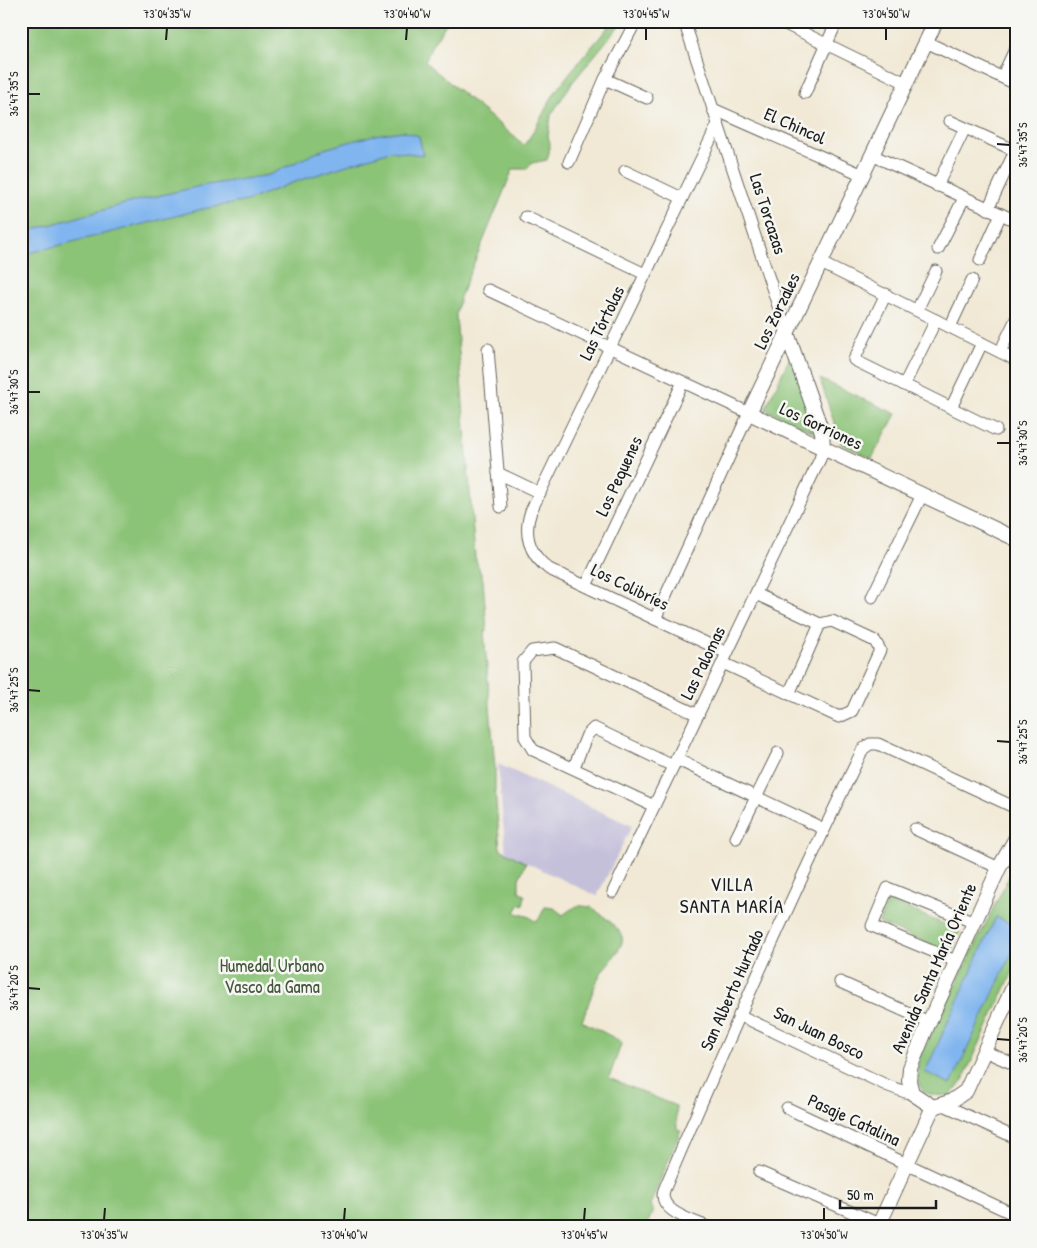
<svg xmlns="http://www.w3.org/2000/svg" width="1037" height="1248" viewBox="0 0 1037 1248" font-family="'Patrick Hand',sans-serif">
  <rect width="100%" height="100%" fill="#f6f6f2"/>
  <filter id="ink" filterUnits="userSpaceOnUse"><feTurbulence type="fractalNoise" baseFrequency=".02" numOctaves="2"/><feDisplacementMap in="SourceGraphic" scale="10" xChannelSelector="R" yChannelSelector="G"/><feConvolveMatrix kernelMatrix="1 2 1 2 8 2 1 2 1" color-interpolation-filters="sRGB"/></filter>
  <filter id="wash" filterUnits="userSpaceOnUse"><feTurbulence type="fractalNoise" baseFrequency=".0096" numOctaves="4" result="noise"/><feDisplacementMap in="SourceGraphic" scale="20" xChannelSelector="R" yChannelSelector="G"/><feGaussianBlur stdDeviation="1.12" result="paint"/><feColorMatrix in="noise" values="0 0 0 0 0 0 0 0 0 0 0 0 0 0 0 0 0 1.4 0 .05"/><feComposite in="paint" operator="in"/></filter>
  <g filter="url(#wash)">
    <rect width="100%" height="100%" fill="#f1e9d5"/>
    <path fill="#c5c0da" d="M 498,764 L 632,826 L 597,896 L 506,853 Z"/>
    <g fill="#8bc377" stroke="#54704a">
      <path d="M 21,21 L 448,21 L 432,45 L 425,62 L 524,145 C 537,129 544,109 556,91 C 572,68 595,44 613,21 L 623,21 L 572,83 L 551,115 L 548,136 L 550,143 L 549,153 L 547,160 L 532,163 L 527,169 L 513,169 L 460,297 L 456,315 L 475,557 L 483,580 L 487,631 L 484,631 L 495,768 L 495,791 L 500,849 L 526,863 L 519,879 L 519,891 L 525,895 L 523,905 L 520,904 L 515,912 C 524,917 526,913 535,921 L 538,921 L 545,907 L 554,908 L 563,915 C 568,911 576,905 582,906 C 585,906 588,907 591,907 C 600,914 618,925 622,937 C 625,946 608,963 603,970 C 595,981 588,1007 582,1021 L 622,1042 L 609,1078 L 676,1106 L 677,1129 L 681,1130 L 650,1205 L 653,1211 L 646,1227 L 21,1227 Z"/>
      <path d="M 792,353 L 818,434 L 765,409 Z"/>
      <path d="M 820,379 L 896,414 L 872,458 L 841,444 Z"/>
      <path d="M 1016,862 L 1016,965 L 962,1082 L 950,1095 C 919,1098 915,1087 919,1059 Z"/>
      <path d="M 888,900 L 960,931 L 950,953 L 879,923 Z"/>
    </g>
    <g fill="#80b5ef" stroke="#4e6886">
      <path d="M 403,131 L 419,136 L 423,155 L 390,151 L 289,184 L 247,201 L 203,209 L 21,255 L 21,233 L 132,202 L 200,186 L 269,175 L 324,149 L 374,135 Z"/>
      <path d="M 996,917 L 1016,926 L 1016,944 L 951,1084 L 925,1072 Z"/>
    </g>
  </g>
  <g filter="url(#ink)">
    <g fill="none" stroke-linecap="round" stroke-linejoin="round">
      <defs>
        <g id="minor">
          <path d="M 684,21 L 787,333"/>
          <path d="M 779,21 L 906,83"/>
          <path d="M 926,42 L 1016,84"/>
          <path d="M 1002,77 L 1016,47"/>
          <path d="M 605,79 L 647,98"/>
          <path d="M 805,93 L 837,21"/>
          <path d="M 713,109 L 863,175"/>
          <path d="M 950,121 L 1016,151"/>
          <path d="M 718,124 L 531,511 C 523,534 529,554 549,569 L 727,653"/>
          <path d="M 872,155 L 1016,221"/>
          <path d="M 569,162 L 605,79 L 636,21"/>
          <path d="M 625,171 L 682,198"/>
          <path d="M 937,186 L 965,128"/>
          <path d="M 988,209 L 1015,151"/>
          <path d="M 526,217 L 645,274"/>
          <path d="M 938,249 L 964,198"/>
          <path d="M 980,260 L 1001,214"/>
          <path d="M 821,263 L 1016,360"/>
          <path d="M 488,290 L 749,413 L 655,619"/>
          <path d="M 886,294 L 854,360 L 996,430"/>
          <path d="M 917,310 L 936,271"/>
          <path d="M 950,327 L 972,280"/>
          <path d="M 488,349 L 501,507"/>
          <path d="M 1000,352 L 1016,319"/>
          <path d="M 904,385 L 936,320"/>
          <path d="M 951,408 L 982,343"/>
          <path d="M 498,473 L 540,493"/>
          <path d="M 586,586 L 683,382"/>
          <path d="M 756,594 L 820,624"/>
          <path d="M 872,597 L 922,495"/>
          <path d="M 723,663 L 839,717 L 852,711 L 880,650 L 875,641 L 832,621 L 820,624"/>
          <path d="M 789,694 L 820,624"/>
          <path d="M 676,759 L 824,829"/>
          <path d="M 574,767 L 587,735 L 594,728 L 673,766"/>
          <path d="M 654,806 L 533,750 L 525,737 L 523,662 L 532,651 L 555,648 L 698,715"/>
          <path d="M 915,829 L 999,868"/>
          <path d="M 736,838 L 778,753"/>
          <path d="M 613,892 L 820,459 L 823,448"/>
          <path d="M 956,961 L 872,926 L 888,888 L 975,923"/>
          <path d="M 840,982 L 929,1022"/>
          <path d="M 739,1015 L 886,1085 L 905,1092 L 912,1093"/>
          <path d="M 984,1051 L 1016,1065"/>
          <path d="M 944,1105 L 1016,1138"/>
          <path d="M 787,1108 L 1009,1212"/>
          <path d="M 759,1172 L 886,1227"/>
          <path d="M 707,1227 C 692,1220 657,1211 664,1190 C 727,1042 792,894 863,749 L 870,744 L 878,744 L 1016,808"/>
        </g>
        <g id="tertiary">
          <path d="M 936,21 L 749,413 L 1016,539"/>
          <path d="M 787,333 L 822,432 L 823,448"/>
          <path d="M 933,1107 L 912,1093 L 909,1081 L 910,1068 L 929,1022 L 999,868 L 1016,838"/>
          <path d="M 933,1107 L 950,1102 L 966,1091 L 1016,981"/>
          <path d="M 878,1227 L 933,1107"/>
        </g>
      </defs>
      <use href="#minor" stroke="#67645d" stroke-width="13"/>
      <use href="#tertiary" stroke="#67645d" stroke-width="16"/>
      <use href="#minor" stroke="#fff" stroke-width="11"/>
      <use href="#tertiary" stroke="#fff" stroke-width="14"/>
    </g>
  </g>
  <path fill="none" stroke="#1c1c1c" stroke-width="2" d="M 166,40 L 167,28M 406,40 L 407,28M 646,40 L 646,28M 886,40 L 886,28M 28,94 L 40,94M 997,144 L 1010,145M 28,392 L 40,392M 997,443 L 1010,443M 28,690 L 40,691M 997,741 L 1010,742M 28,988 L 40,989M 997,1039 L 1010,1040M 104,1220 L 105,1208M 344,1220 L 345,1208M 584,1220 L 585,1208M 824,1220 L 824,1208"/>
  <g text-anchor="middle" stroke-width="5" stroke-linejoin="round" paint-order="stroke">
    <g font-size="18" fill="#1c1c1c" stroke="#f6f6f2">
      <text transform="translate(795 126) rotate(24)" y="6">El Chincol</text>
      <text transform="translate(768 214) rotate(72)" y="6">Las Torcazas</text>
      <text transform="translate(777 311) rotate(-64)" y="6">Los Zorzales</text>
      <text transform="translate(602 323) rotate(-64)" y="6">Las Tórtolas</text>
      <text transform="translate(821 426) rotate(25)" y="6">Los Gorriones</text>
      <text transform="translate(619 476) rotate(-65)" y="6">Los Pequenes</text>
      <text transform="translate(630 587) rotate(26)" y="6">Los Colibríes</text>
      <text transform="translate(703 663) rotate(-64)" y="6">Las Palomas</text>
      <text transform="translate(934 968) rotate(-66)" y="6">Avenida Santa María Oriente</text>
      <text transform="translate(732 990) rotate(-66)" y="6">San Alberto Hurtado</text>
      <text transform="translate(819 1033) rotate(26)" y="6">San Juan Bosco</text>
      <text transform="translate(854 1120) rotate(25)" y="6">Pasaje Catalina</text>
    </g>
    <g font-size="18" fill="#43563c" stroke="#f6f6f2">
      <text x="272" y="972">Humedal Urbano<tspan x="272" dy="21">Vasco da Gama</tspan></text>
    </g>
    <g font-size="19" letter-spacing="1" fill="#1c1c1c" stroke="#f6f6f2">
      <text x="732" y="891">VILLA<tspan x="732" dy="22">SANTA MARÍA</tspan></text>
    </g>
  </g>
  <rect width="1037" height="1248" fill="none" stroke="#f6f6f2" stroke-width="55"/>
  <path d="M840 1200v8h96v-8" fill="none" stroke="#1c1c1c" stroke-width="2.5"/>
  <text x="847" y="1200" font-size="15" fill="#1c1c1c" stroke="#f6f6f2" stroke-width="4" paint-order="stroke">50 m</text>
  <rect x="28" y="28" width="982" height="1192" fill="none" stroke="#1c1c1c" stroke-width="2"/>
  <g font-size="12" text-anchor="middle" fill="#1c1c1c">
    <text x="167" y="18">73°04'35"W</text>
    <text x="407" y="18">73°04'40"W</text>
    <text x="646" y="18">73°04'45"W</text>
    <text x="886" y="18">73°04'50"W</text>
    <text transform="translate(14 94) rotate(-90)" y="4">36°47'35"S</text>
    <text transform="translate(1023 145) rotate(-90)" y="4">36°47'35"S</text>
    <text transform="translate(14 392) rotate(-90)" y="4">36°47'30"S</text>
    <text transform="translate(1023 443) rotate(-90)" y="4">36°47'30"S</text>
    <text transform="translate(14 690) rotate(-90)" y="4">36°47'25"S</text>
    <text transform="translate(1023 742) rotate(-90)" y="4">36°47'25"S</text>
    <text transform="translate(14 988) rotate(-90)" y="4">36°47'20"S</text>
    <text transform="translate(1023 1040) rotate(-90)" y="4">36°47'20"S</text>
    <text x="104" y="1239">73°04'35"W</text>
    <text x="344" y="1239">73°04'40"W</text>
    <text x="584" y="1239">73°04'45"W</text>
    <text x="824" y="1239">73°04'50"W</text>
  </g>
</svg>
